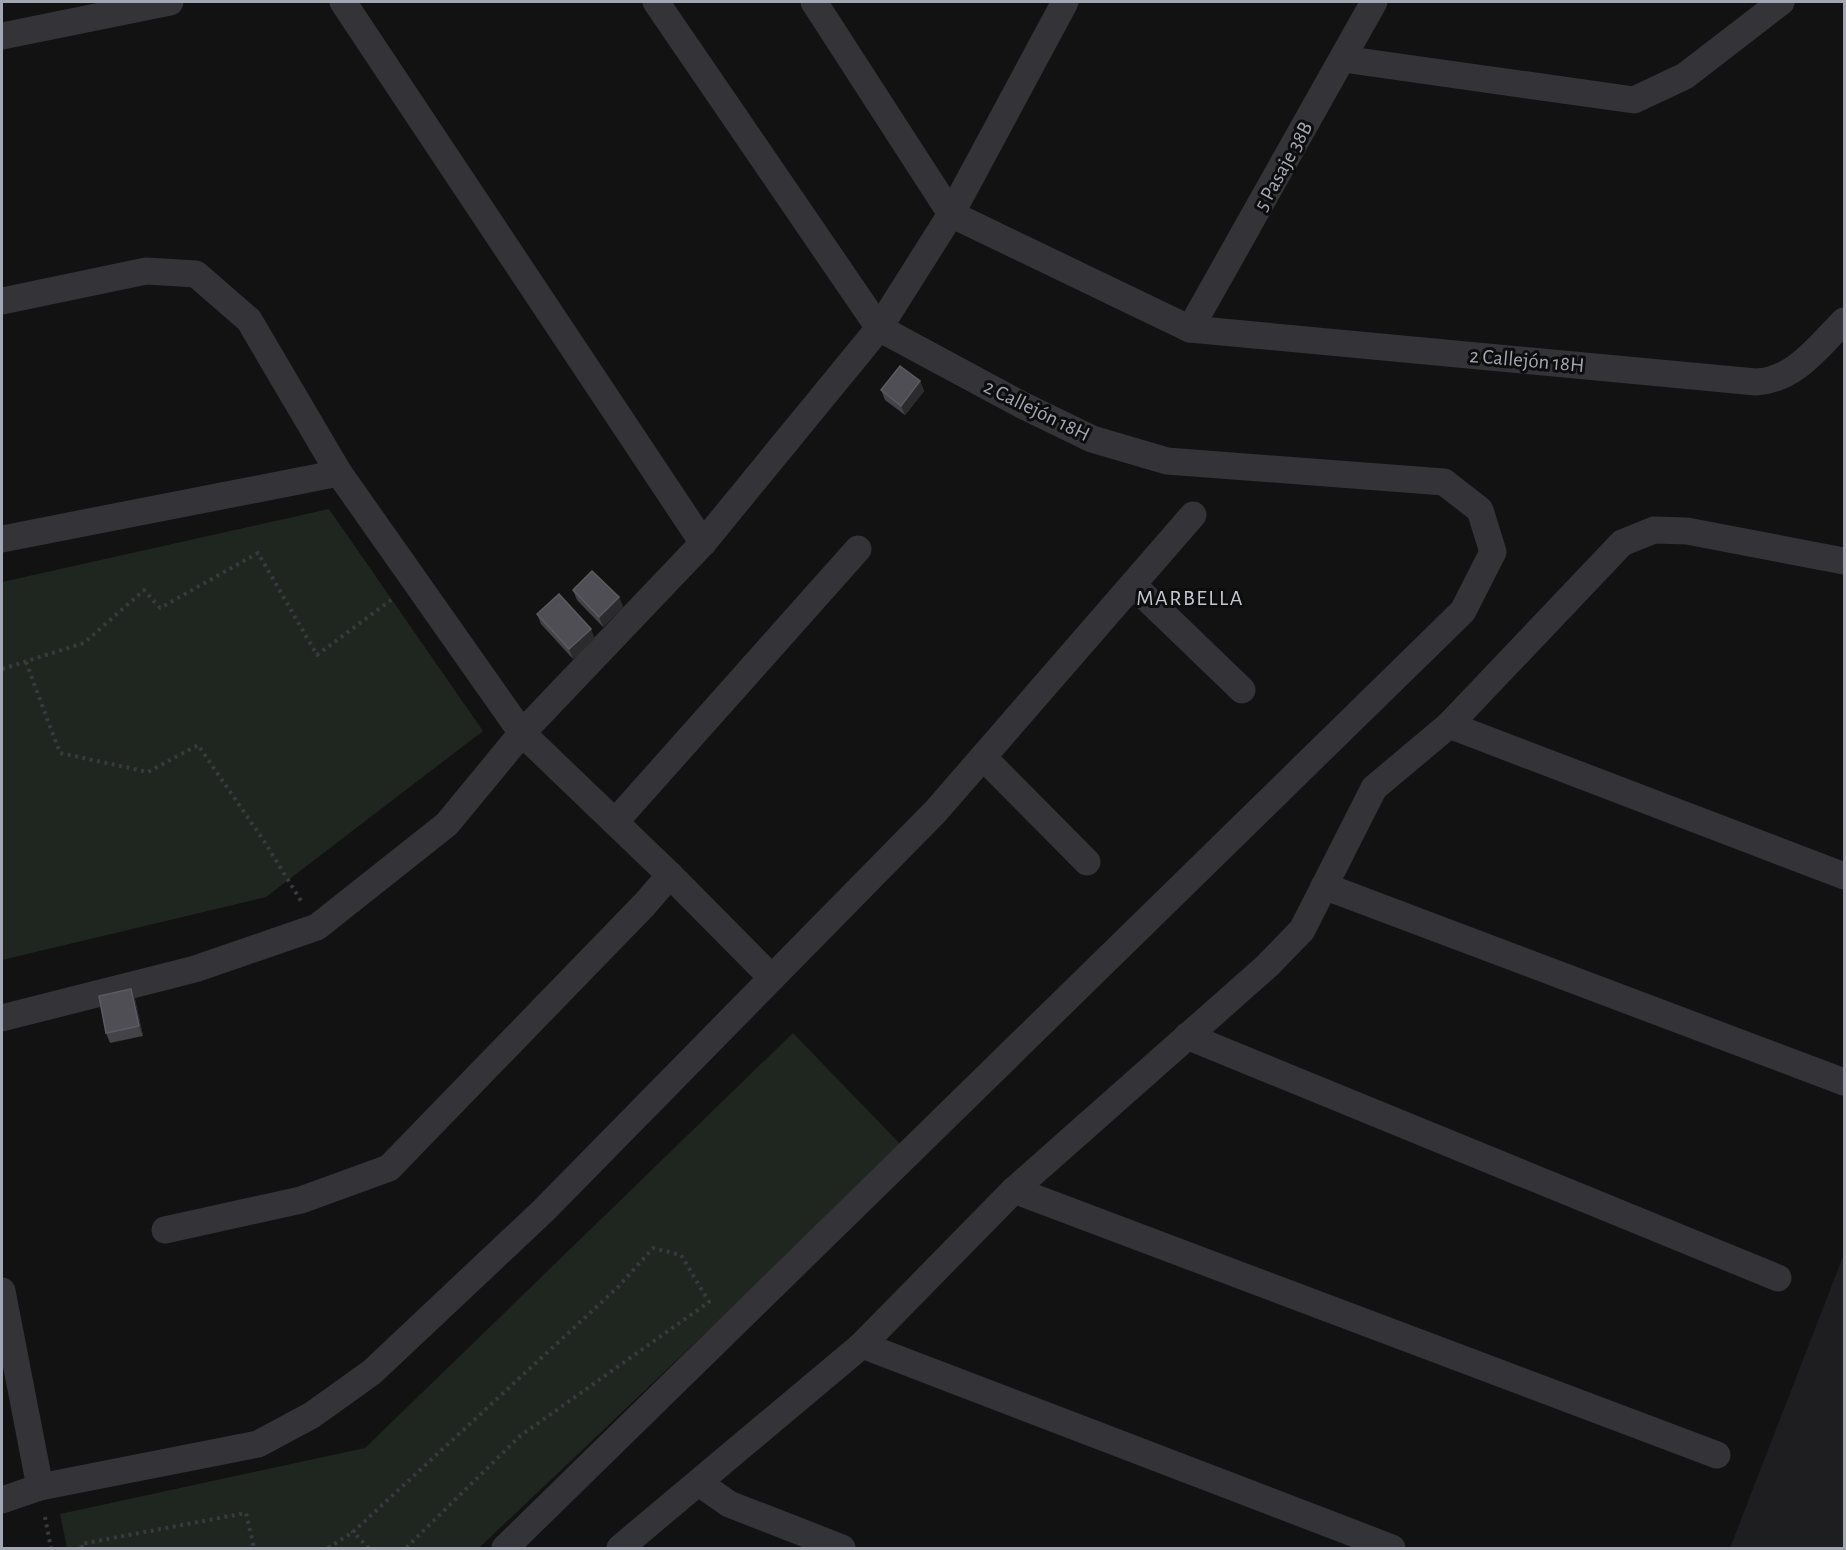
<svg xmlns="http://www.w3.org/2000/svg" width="1846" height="1550" viewBox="0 0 1846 1550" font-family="'Alegreya Sans',sans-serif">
  <rect width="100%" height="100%" fill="#121213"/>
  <path fill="#1e1e20" d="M 1844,1254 L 1844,1548 L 1730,1548 Z"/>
  <g fill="#1e261f">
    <path d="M 329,509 L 483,731 L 266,897 L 2,960 L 2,582 Z"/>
    <path d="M 793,1033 L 902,1146 L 479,1548 L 67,1548 L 60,1514 L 365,1448 Z"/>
  </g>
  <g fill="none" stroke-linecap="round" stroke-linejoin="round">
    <g stroke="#393a3f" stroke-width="4" stroke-dasharray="3 4.5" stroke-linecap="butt">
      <path d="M 26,662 L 60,753 L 148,772 L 198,745 L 266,844 L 301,901"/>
      <path d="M 2,669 L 84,643 L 144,590 L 160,608 L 258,553 L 317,655 L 391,600"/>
      <path d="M 45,1517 L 51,1548"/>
      <path d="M 82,1548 L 81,1544 L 246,1513 L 254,1548"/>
      <path d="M 328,1548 L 353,1532"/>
      <path d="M 369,1548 L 353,1532 L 618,1287 L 653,1248 L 681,1255 L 709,1302 L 520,1436 L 406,1548"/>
    </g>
    <g stroke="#333338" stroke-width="27">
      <path d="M 343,2 L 703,543"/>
      <path d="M 814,2 L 951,214 L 1190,329 L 1756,382 C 1795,380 1818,347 1844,321"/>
      <path d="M 2,36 L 170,2"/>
      <path d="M 1343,59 L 1634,100 L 1685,76 L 1781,2"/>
      <path d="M 2,301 L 146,271 L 196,274 L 249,320 L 339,473 L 522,733 L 670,875 L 772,978"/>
      <path d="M 1190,329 L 1374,2"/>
      <path d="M 2,539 L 339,473"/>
      <path d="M 1133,585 L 1242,690"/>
      <path d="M 1449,725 L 1844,876"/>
      <path d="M 983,757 L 1087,862"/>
      <path d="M 615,822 L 858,549"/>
      <path d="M 1324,886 L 1844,1082"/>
      <path d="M 2,1018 L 195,969 L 317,927 L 447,824 L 522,733 L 703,543 L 879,328 L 951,214 L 1065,2"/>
      <path d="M 1187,1036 L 1778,1278"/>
      <path d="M 1014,1190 L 1717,1455"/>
      <path d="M 165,1230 L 301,1200 L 389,1168 L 645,904 L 670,875"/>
      <path d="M 2,1291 L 40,1487"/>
      <path d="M 862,1345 L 1392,1548"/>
      <path d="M 699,1483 L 729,1504 L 842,1548"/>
      <path d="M 2,1500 L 40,1487 L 258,1444 L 312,1415 L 372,1372 L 543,1211 L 936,811 L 1193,515"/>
      <path d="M 505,1548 L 1463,611 L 1493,552 L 1480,510 L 1444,482 L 1167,461 L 1092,439 L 1022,405 L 879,328 L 656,2"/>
      <path d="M 620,1548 L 862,1345 L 1014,1190 L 1267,966 L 1302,930 L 1374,788 L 1449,725 L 1622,543 L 1654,530 L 1687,531 L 1844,561"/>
    </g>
  </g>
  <g fill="#434348">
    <path d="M 920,381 L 924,391 L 905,415 L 885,400 L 881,390 Z"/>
    <path d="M 573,590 L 619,597 L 623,607 L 603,627 L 577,600 Z"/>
    <path d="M 537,614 L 595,639 L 573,659 L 541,624 Z"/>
    <path d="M 131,989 L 135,999 L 143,1036 L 110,1043 L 106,1033 Z"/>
  </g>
  <g fill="#2b2b2e">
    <path d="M 920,381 L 924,391 L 905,415 L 901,406 Z"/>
    <path d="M 619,597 L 623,607 L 603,627 L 599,617 Z"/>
    <path d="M 591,629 L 595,639 L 573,659 L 569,649 Z"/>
    <path d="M 131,989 L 135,999 L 143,1036 L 139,1026 Z"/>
  </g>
  <g fill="#4e4e54" stroke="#5b5c63" stroke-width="1.5">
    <path d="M 900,366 L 920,381 L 901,406 L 881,390 Z"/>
    <path d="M 592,571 L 619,597 L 599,617 L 573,590 Z"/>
    <path d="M 559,594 L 591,629 L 569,649 L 537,614 Z"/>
    <path d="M 131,989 L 139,1026 L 106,1033 L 99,996 Z"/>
  </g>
  <g text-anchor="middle" stroke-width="6" stroke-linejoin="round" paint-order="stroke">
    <g font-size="21" fill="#a3a7b4" stroke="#0d0d0e">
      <text transform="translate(1283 166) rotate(-61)" y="7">5 Pasaje 38B</text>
      <text transform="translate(1527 360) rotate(5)" y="7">2 Callejón 18H</text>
      <text transform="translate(1037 410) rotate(26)" y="7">2 Callejón 18H</text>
    </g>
    <g font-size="22" letter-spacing="1.5" fill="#c4c6d0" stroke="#0d0d0e">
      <text x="1190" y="605">MARBELLA</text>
    </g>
  </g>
  <rect width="1846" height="1550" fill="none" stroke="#a3a7b4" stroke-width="6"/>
</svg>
